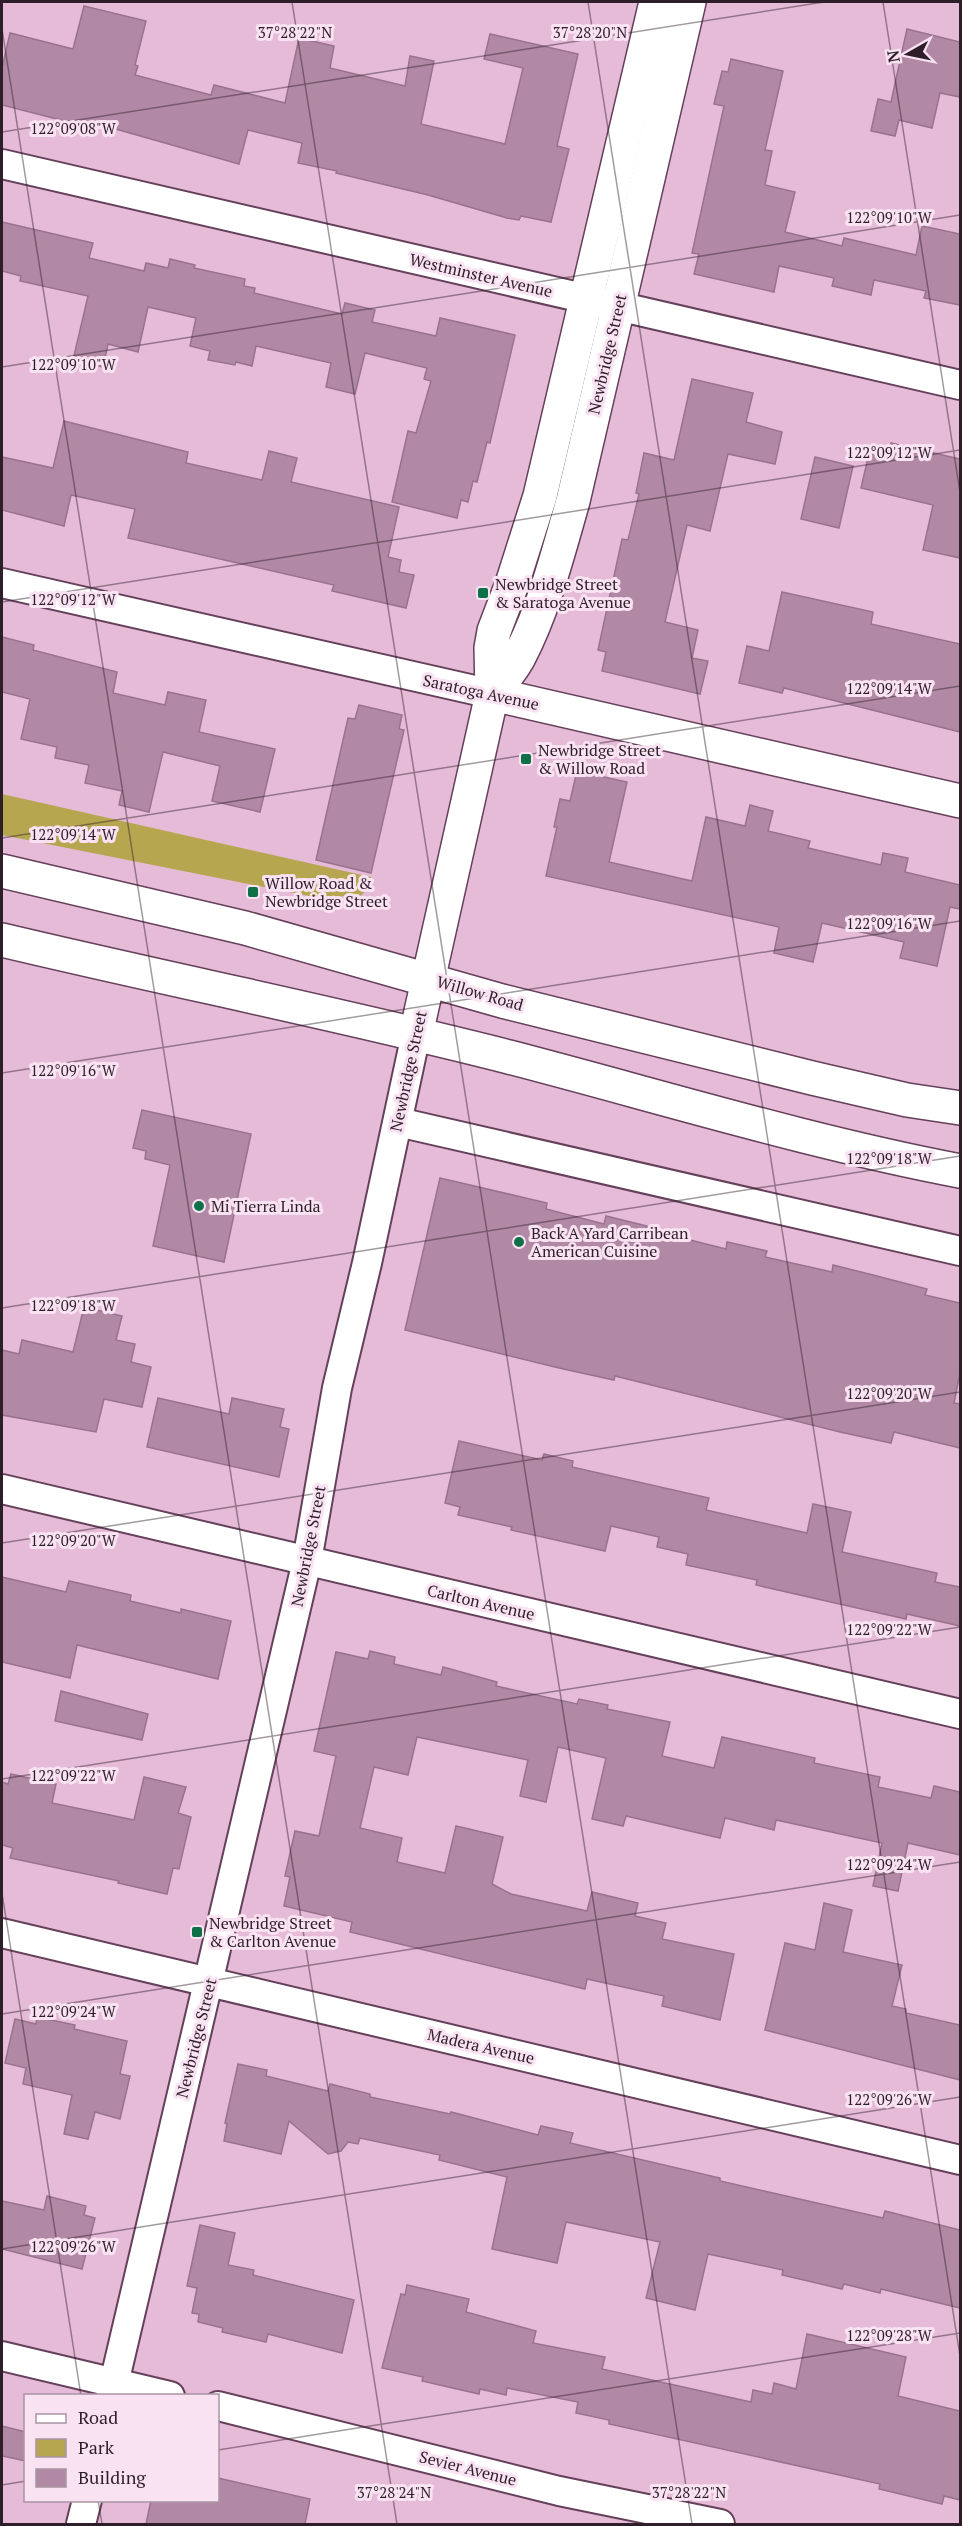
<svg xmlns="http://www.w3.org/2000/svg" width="962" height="2526" viewBox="0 0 962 2526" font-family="'PT Serif',serif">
  <rect width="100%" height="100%" fill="#e6bbd8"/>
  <path fill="#b7a650" d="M 2,794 L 371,877 L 370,888 L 360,896 L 314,897 L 2,835 Z"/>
  <g fill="#b289a5" stroke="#99728d" stroke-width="1.5">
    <path d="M 84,6 L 146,21 L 135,65 L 138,66 L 135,75 L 211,95 L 214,85 L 285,103 L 299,38 L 334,46 L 330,68 L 405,86 L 410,56 L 434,61 L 421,124 L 505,144 L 523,68 L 484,59 L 490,34 L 578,54 L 557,146 L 569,149 L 551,222 L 521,216 L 519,220 L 507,218 L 428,195 L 336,173 L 337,171 L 298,163 L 302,143 L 248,130 L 239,164 L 98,124 L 96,129 L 2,105 L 2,68 L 10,33 L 73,49 Z"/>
    <path d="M 907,29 L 960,42 L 960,97 L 940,93 L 932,128 L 899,120 L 895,136 L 871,131 L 878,99 L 891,102 Z"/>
    <path d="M 731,59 L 783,71 L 765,150 L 772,151 L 765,185 L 795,192 L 785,232 L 842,246 L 844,238 L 916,255 L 922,226 L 960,234 L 960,305 L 924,298 L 926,291 L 874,280 L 871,295 L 832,286 L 834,278 L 779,266 L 774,292 L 694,274 L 699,254 L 692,253 L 724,106 L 714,104 L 722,71 L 728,72 Z"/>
    <path d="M 2,222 L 93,243 L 89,258 L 144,271 L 146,263 L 168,268 L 170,259 L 195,265 L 194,268 L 245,279 L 244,286 L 255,288 L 254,293 L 342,314 L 345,303 L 375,310 L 372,322 L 436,336 L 440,318 L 515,335 L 490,443 L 487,442 L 477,482 L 473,481 L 468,502 L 461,500 L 457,518 L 392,502 L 408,431 L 416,433 L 431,381 L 424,379 L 427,368 L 365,353 L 355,394 L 326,387 L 331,363 L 256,346 L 252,366 L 236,362 L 235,365 L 208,360 L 210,351 L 190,346 L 196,318 L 148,307 L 138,352 L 108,344 L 103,367 L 73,360 L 88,296 L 20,281 L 21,276 L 2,271 Z"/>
    <path d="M 692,379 L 753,393 L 746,422 L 782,432 L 775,464 L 728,454 L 710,531 L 687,525 L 665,622 L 698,630 L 692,658 L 708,661 L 700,694 L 602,671 L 606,652 L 598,650 L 622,539 L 628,540 L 639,494 L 636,493 L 644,453 L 674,460 Z"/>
    <path d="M 64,421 L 188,452 L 186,463 L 262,480 L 269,451 L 297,458 L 291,482 L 399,507 L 388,557 L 401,560 L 399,572 L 414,575 L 406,608 L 332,591 L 334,585 L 128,538 L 135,509 L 71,495 L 64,526 L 2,510 L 2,457 L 53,468 Z"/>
    <path d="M 891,443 L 960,459 L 960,558 L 923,550 L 933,505 L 861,488 L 871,445 L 890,450 Z"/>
    <path d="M 815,457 L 853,466 L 839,528 L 801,519 Z"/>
    <path d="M 782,592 L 873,612 L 871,624 L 960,644 L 960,732 L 784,688 L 782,693 L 739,683 L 747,646 L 769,651 Z"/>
    <path d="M 2,637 L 34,645 L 33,650 L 117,672 L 113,693 L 165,705 L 168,692 L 206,700 L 199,732 L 275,749 L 260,812 L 212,801 L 220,766 L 163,752 L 149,812 L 119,805 L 122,791 L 85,783 L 89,765 L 55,758 L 57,747 L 21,739 L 30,699 L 2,692 Z"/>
    <path d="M 359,705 L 402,715 L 399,729 L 404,730 L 371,873 L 316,860 L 348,718 L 355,719 Z"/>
    <path d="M 577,771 L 627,782 L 609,862 L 692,881 L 706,817 L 745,826 L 750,805 L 773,811 L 768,831 L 810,841 L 808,848 L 881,865 L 883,853 L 908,858 L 905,872 L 960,885 L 960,909 L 950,907 L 937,966 L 900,958 L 904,942 L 822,923 L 813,962 L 774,953 L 779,927 L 546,876 L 557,827 L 554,827 L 560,799 L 570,801 Z"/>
    <path d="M 142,1110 L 251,1134 L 224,1262 L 153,1246 L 170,1165 L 145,1159 L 146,1151 L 133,1148 Z"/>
    <path d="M 440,1178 L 547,1203 L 546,1209 L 604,1224 L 606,1216 L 647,1226 L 646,1229 L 726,1249 L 727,1242 L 767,1251 L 765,1257 L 832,1272 L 833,1265 L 873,1275 L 927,1289 L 925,1295 L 960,1303 L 960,1373 L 954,1403 L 960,1404 L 960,1448 L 894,1432 L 891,1443 L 840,1432 L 615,1376 L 614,1380 L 559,1368 L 405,1330 Z"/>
    <path d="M 84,1307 L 122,1316 L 116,1340 L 135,1344 L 131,1362 L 151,1367 L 142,1407 L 104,1399 L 96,1432 L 2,1415 L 2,1350 L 19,1354 L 22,1340 L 73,1352 Z"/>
    <path d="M 158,1398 L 229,1414 L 232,1398 L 284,1409 L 280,1427 L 289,1429 L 279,1477 L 147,1447 Z"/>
    <path d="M 459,1441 L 542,1460 L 544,1454 L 573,1461 L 572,1467 L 709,1498 L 706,1510 L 807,1533 L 813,1504 L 851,1512 L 842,1552 L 937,1573 L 935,1582 L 960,1587 L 960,1626 L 907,1614 L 906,1619 L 756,1585 L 757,1580 L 686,1565 L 688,1554 L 657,1547 L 659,1537 L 611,1526 L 605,1551 L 511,1530 L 512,1527 L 458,1515 L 460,1507 L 445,1503 Z"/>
    <path d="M 2,1577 L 66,1592 L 69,1581 L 131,1595 L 130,1601 L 181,1613 L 181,1609 L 231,1621 L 218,1679 L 77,1645 L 70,1678 L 2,1662 Z"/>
    <path d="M 370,1651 L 395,1657 L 394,1664 L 441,1675 L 443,1667 L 497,1682 L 496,1686 L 577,1704 L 579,1699 L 608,1705 L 607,1709 L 670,1722 L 662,1756 L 714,1768 L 722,1737 L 815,1758 L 814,1763 L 880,1777 L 878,1787 L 931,1798 L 934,1786 L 960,1792 L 960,1855 L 908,1843 L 898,1891 L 873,1886 L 882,1843 L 776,1820 L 774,1830 L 725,1818 L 720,1838 L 626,1816 L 623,1826 L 592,1819 L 606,1758 L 558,1747 L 546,1802 L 520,1796 L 528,1760 L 417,1737 L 408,1775 L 374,1767 L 360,1828 L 402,1838 L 397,1862 L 445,1873 L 456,1826 L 503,1837 L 492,1884 L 511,1894 L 587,1911 L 592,1892 L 638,1903 L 635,1916 L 666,1923 L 662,1939 L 734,1954 L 720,2020 L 662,2006 L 664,1996 L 587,1979 L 585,1989 L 350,1932 L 352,1922 L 284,1906 L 290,1877 L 285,1876 L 295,1831 L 319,1836 L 336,1756 L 314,1751 L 336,1652 L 368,1659 Z"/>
    <path d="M 61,1691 L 148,1714 L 142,1740 L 55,1721 Z"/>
    <path d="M 11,1774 L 56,1784 L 52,1803 L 134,1820 L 144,1777 L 186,1787 L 178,1813 L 191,1817 L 179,1869 L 173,1868 L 167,1894 L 118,1883 L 119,1881 L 10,1858 L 13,1848 L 2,1845 L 2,1782 L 8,1784 Z"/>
    <path d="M 824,1903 L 852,1910 L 843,1952 L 902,1965 L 892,2006 L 906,2009 L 906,2013 L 960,2025 L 960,2080 L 765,2030 L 785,1943 L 815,1950 Z"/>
    <path d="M 37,2017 L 75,2025 L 74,2029 L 127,2041 L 120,2074 L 130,2076 L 120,2119 L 95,2112 L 88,2139 L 64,2134 L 72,2095 L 23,2084 L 26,2068 L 5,2063 L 15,2019 L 36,2024 Z"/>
    <path d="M 238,2064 L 267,2070 L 266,2076 L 328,2091 L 330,2084 L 370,2094 L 370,2097 L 450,2114 L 451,2112 L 538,2135 L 541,2126 L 573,2133 L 570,2143 L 720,2178 L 720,2181 L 883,2218 L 885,2211 L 960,2230 L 960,2308 L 881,2289 L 880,2293 L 844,2284 L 842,2289 L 782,2275 L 783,2270 L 708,2254 L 695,2310 L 646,2298 L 660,2242 L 566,2222 L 557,2263 L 492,2249 L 507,2177 L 439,2160 L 440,2155 L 360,2138 L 358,2144 L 348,2142 L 341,2151 L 328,2154 L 289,2121 L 281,2154 L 224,2141 L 227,2124 L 225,2123 Z"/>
    <path d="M 47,2196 L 86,2206 L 84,2215 L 95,2218 L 82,2269 L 2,2249 L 2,2201 L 44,2210 Z"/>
    <path d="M 200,2225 L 235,2233 L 228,2265 L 254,2270 L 253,2275 L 354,2300 L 342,2353 L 268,2334 L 266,2342 L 222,2332 L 223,2328 L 198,2322 L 199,2314 L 192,2313 L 197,2288 L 187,2286 Z"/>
    <path d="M 407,2285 L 469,2299 L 466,2312 L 536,2331 L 533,2343 L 605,2357 L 602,2369 L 751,2402 L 753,2390 L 772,2394 L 774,2383 L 796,2389 L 807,2334 L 906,2357 L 898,2396 L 960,2411 L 960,2500 L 944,2496 L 942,2504 L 879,2489 L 880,2484 L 609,2424 L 609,2420 L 576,2413 L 578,2402 L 507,2388 L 506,2395 L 480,2389 L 479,2394 L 422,2381 L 423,2377 L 382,2368 L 401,2294 L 405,2295 Z"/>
    <path d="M 2,2426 L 26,2432 L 26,2461 L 2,2456 Z"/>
    <path d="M 218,2478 L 310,2499 L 305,2524 L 146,2524 L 151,2500 L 218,2500 Z"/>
  </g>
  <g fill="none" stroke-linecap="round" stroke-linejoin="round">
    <defs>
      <g id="minor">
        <path d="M 2,164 L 960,385"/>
        <path d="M 2,583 L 492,694"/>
        <path d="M 398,1122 L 960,1251"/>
        <path d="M 2,1489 L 960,1714"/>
        <path d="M 2,1933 L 960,2160"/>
        <path d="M 2,2356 L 170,2396"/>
        <path d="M 111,2396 L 307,1561 L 337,1388 L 367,1263 L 416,1034"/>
        <path d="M 218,2406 L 559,2491 L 720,2524"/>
        <path d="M 81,2524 L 87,2500"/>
      </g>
      <path id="tertiary" d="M 492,694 L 960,801"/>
      <g id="secondary">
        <path d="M 492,694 C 501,683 512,670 519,657 C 544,609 558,553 573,501 L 689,2"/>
        <path d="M 416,1034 L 492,694 L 491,648 L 494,631 L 512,584 L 540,496 L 656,2"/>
      </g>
      <g id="primary">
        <path d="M 2,871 L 245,928 L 502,1001 L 812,1078 L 907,1100 L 960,1108"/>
        <path d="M 2,940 C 170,980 341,1014 509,1057 C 659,1096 808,1142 960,1171"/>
      </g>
    </defs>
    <use href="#minor" stroke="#64405a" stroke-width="32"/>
    <use href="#tertiary" stroke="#64405a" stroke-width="36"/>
    <use href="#secondary" stroke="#64405a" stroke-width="36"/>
    <use href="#primary" stroke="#64405a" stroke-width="36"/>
    <use href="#minor" stroke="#fff" stroke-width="28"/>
    <use href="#tertiary" stroke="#fff" stroke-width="33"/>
    <use href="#secondary" stroke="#fff" stroke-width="33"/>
    <use href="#primary" stroke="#fff" stroke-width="33"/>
  </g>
  <path fill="none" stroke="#2e1e29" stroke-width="1.5" stroke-opacity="0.45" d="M 292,2 L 692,2524M 588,2 L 960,2356M 883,2 L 960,492M 2,29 L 397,2524M 2,132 L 824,2M 2,367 L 960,215M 2,602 L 960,450M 2,838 L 960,686M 2,1073 L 960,921M 2,1308 L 960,1156M 2,1543 L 960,1392M 2,1779 L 960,1627M 2,1893 L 81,2396M 2,2014 L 960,1862M 2,2249 L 960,2097M 218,2450 L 960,2333M 2,2485 L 26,2481M 98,2500 L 102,2524"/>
  <g fill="#0d7046" stroke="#f9e3f2" stroke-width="2">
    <rect x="477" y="587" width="12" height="12" rx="3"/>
    <rect x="520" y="753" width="12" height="12" rx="3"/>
    <rect x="247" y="886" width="12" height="12" rx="3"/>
    <circle cx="199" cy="1206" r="6"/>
    <circle cx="519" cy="1242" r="6"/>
    <rect x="191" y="1926" width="12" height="12" rx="3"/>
  </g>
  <g text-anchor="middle" stroke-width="6" stroke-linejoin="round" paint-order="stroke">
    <g font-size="16" fill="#2e1e29" stroke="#f9e3f2">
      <text transform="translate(481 275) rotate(13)" y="6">Westminster Avenue</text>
      <text transform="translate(607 354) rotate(-77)" y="6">Newbridge Street</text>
      <text transform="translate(481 692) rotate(12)" y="6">Saratoga Avenue</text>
      <text transform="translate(480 993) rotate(16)" y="6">Willow Road</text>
      <text transform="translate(408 1071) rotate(-78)" y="6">Newbridge Street</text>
      <text transform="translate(308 1546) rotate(-79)" y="6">Newbridge Street</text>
      <text transform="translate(481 1602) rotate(13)" y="6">Carlton Avenue</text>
      <text transform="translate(196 2038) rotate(-76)" y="6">Newbridge Street</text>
      <text transform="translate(481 2046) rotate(13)" y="6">Madera Avenue</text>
      <text transform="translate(468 2468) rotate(14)" y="6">Sevier Avenue</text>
    </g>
    <g font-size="16" fill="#2e1e29" stroke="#f9e3f2" text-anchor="start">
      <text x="495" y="590">Newbridge Street<tspan x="495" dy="18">&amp; Saratoga Avenue</tspan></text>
      <text x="538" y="756">Newbridge Street<tspan x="538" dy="18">&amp; Willow Road</tspan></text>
      <text x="265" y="889">Willow Road &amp;<tspan x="265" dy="18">Newbridge Street</tspan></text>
      <text x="211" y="1212">Mi Tierra Linda</text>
      <text x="531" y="1239">Back A Yard Carribean<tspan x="531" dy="18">American Cuisine</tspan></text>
      <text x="209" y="1929">Newbridge Street<tspan x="209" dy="18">&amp; Carlton Avenue</tspan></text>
    </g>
  </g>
  <g font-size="15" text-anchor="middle" fill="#2e1e29" stroke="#f9e3f2" stroke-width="6" stroke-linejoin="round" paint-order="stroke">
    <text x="590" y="38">37°28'20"N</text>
    <text x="295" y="38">37°28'22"N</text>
    <text x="73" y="134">122°09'08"W</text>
    <text x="889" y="223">122°09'10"W</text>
    <text x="73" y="370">122°09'10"W</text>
    <text x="889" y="458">122°09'12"W</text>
    <text x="73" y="605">122°09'12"W</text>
    <text x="889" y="694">122°09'14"W</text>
    <text x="73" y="840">122°09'14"W</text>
    <text x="889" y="929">122°09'16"W</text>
    <text x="73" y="1076">122°09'16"W</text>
    <text x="889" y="1164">122°09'18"W</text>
    <text x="73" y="1311">122°09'18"W</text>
    <text x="889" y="1399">122°09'20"W</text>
    <text x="73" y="1546">122°09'20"W</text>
    <text x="889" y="1635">122°09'22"W</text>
    <text x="73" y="1781">122°09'22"W</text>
    <text x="889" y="1870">122°09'24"W</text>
    <text x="73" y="2017">122°09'24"W</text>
    <text x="889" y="2105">122°09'26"W</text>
    <text x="73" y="2252">122°09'26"W</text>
    <text x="889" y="2341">122°09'28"W</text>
    <text x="394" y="2498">37°28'24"N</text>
    <text x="689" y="2498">37°28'22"N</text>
  </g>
  <rect width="962" height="2526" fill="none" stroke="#2e1e29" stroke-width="6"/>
  <rect x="24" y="2394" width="195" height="108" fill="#f9e3f2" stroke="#a894a2" stroke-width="1.5"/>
  <rect x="36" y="2414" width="30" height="9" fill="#ffffff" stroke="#a894a2" stroke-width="1.5"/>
  <text x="78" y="2424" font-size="18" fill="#2e1e29">Road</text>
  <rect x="36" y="2439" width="30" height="18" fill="#b7a650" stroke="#a894a2" stroke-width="1.5"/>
  <text x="78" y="2454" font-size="18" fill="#2e1e29">Park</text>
  <rect x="36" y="2469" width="30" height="18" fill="#b289a5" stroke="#a894a2" stroke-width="1.5"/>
  <text x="78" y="2484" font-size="18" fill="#2e1e29">Building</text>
  <g transform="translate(908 54) rotate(261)" stroke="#f9e3f2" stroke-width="4.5" paint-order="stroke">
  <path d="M0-4.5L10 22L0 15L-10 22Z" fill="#2e1e29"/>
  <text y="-9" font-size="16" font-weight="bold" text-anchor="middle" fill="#2e1e29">N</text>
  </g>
</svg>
